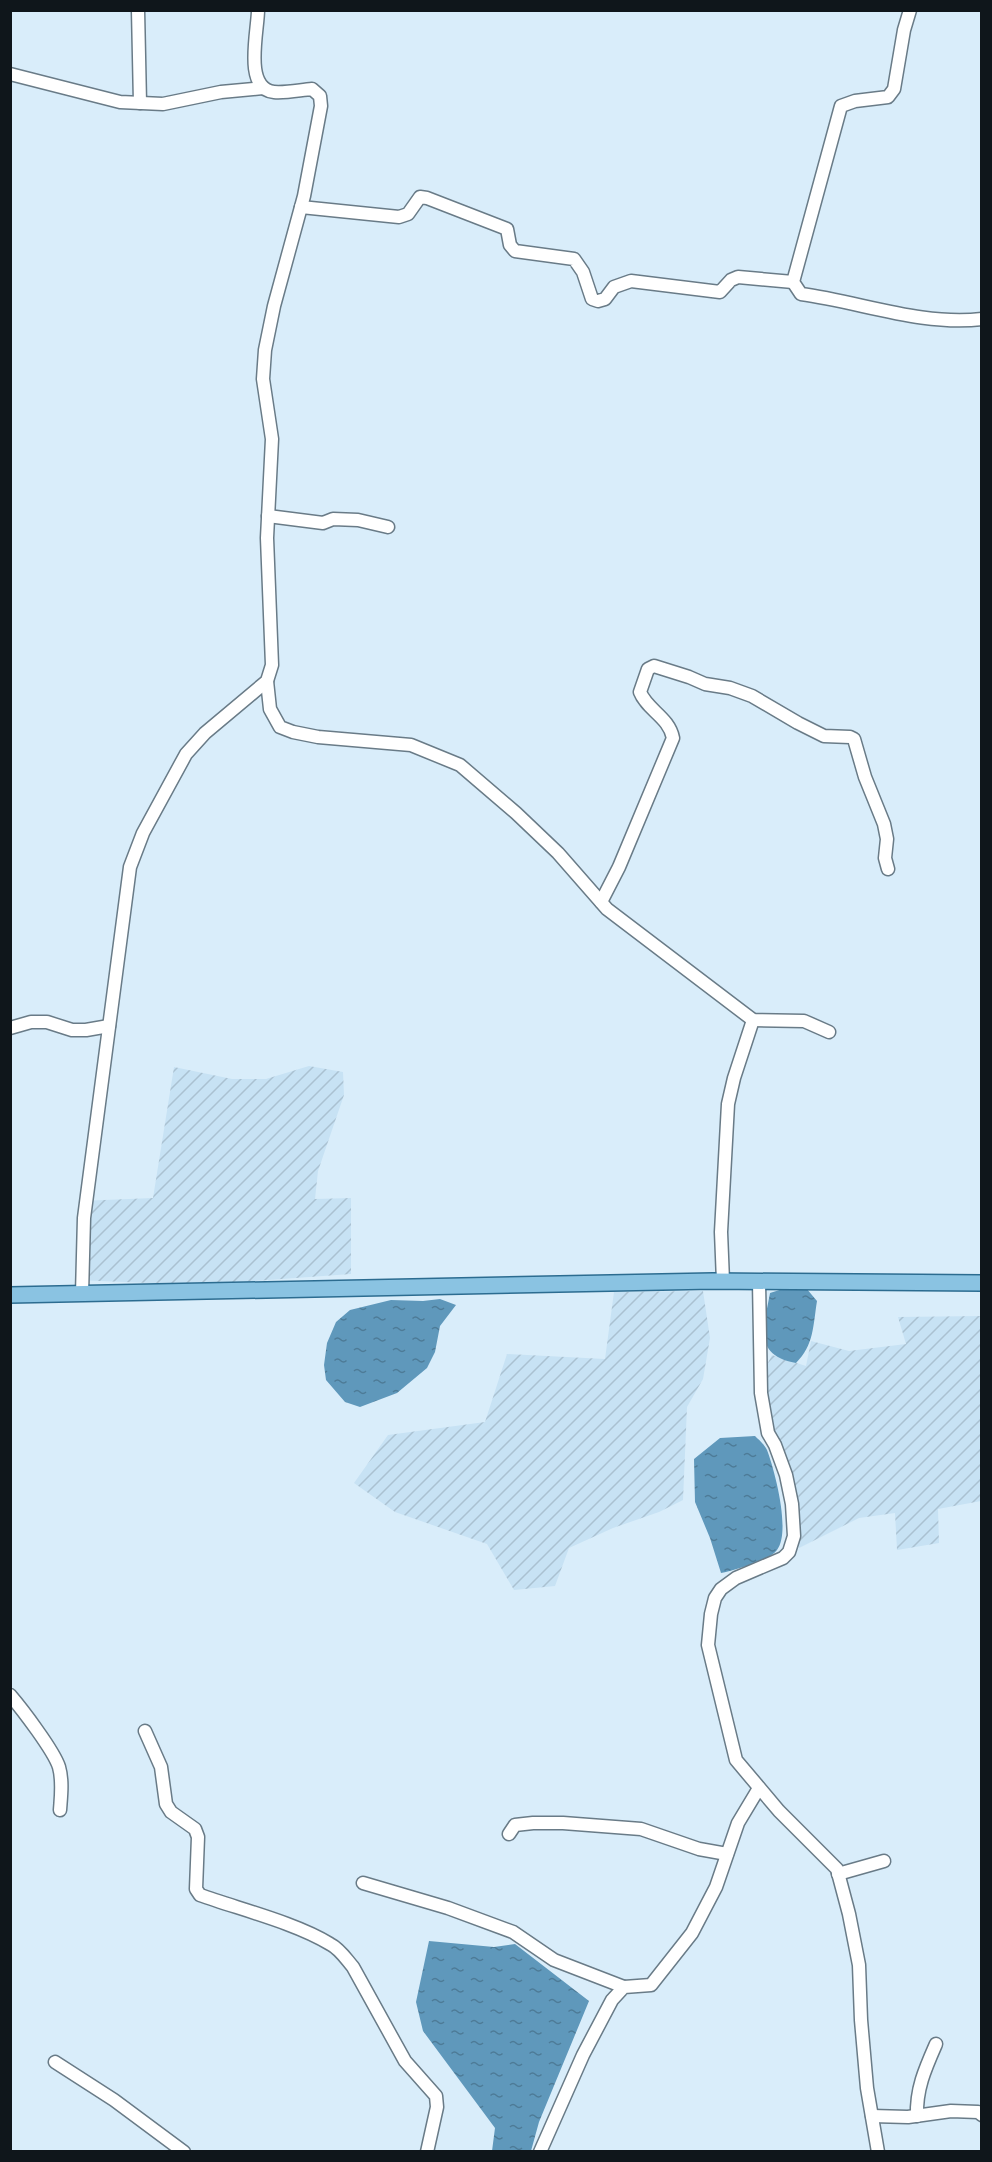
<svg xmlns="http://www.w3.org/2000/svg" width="992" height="2162" viewBox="0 0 992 2162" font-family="'Open Sans',sans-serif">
  <defs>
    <pattern id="industrial-furrows" width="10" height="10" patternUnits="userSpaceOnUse" patternTransform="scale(1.5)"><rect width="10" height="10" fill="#c7e2f4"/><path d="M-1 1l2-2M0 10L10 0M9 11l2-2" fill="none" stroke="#aac1d1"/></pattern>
    <pattern id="water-ripples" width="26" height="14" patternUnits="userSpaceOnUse" patternTransform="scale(1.5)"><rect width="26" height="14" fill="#5f98bb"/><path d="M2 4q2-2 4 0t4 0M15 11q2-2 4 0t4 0" fill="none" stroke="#4d7b97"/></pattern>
  </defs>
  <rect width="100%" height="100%" fill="#d9edfa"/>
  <g fill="url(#industrial-furrows)">
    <path d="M 309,1066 L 343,1072 L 344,1095 L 318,1171 L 315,1199 L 351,1198 L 351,1274 L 197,1285 L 76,1280 L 80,1201 L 153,1198 L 174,1067 L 232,1079 L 266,1079 Z"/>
    <path d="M 703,1291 L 710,1338 L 703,1379 L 687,1407 L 683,1500 L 659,1512 L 613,1528 L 569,1548 L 555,1586 L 514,1590 L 487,1544 L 395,1512 L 354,1483 L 388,1435 L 485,1422 L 507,1354 L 605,1359 L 614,1292 Z"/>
    <path d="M 981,1316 L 981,1501 L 938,1509 L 939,1543 L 897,1550 L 895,1513 L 859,1518 L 799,1548 L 786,1475 L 760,1378 L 772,1355 L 806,1366 L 811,1341 L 849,1351 L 906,1344 L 898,1317 Z"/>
  </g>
  <g fill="url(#water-ripples)">
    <path d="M 789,1287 L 806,1288 L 817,1301 C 813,1326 814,1345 796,1363 C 753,1355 764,1327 770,1293 Z"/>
    <path d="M 440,1299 L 456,1305 L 440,1326 L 435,1352 L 427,1368 L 397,1393 L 360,1407 L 345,1402 L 326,1380 L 324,1365 L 327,1343 L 336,1322 L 350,1310 L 391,1300 L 423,1301 Z"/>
    <path d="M 755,1436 C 759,1440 764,1444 767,1450 C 775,1471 791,1532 777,1550 C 769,1561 734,1570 721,1573 L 710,1538 L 695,1502 L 694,1459 L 720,1438 Z"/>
    <path d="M 429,1941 L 494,1947 L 515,1944 L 589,2001 L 539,2122 L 531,2151 L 492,2151 L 495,2128 L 423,2031 L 416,2002 Z"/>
  </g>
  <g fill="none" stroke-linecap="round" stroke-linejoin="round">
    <defs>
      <g id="minor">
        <path d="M 138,10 L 140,103"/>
        <path d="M 910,10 L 904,30 L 894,89 L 888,97 L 855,101 L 841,106 L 793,282 L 801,294 C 861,302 921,326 982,319"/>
        <path d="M 10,74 L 120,102 L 163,104 L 221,92 L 263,88"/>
        <path d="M 301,207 L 399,217 L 408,214 L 420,197 L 427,198 L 507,229 L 510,245 L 515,251 L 574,259 L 583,272 L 592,299 L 598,301 L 605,299 L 614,287 L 631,281 L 720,292 L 731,280 L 738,277 L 793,282"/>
        <path d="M 268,516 L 323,523 L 333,519 L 358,520 L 388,527"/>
        <path d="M 267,681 L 270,709 L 280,727 L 293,732 L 318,737 L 411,745 L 460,765 L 516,813 L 558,853 L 607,909 L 753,1020 L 804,1021 L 829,1032"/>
        <path d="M 601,902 L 619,867 L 673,738 C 669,717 647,710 640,692 L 648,669 L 654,666 L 689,677 L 705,684 L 730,688 L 752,696 L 798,723 L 824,736 L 850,737 L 854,739 L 865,777 L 884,824 L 887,839 L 885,858 L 888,869"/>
        <path d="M 10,1028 L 31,1022 L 47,1022 L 72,1030 L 86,1030 L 109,1026"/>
        <path d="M 723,1281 L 721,1232 L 728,1104 L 734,1078 L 753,1020"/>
        <path d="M 759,1282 L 761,1393 L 768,1433 L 775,1445 L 786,1475 L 792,1504 L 794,1536 L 789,1552 L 783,1558 L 736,1578 L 721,1589 L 715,1598 L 711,1614 L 708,1645 L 736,1760 L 779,1811 L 837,1869 L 849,1914 L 859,1965 L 861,2020 L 867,2088 L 878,2152"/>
        <path d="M 82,1294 L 84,1218 L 130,867 L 143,833 L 186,754 L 205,733 L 267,681 L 272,665 L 267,538 L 272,439 L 263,379 L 265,350 L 274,306 L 304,196 L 321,106 L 320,96 L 312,89 C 300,90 286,93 274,92 C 243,89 258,31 258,10"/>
        <path d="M 10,1695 C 22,1709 54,1751 59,1767 C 63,1781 61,1796 60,1810"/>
        <path d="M 145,1731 L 161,1767 L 166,1804 L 171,1812 L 195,1829 L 198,1837 L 196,1889 L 200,1895 C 239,1909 296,1923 330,1944 C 340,1949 346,1959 353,1967 L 405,2061 L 436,2096 L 437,2107 L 427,2152"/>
        <path d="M 509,1834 L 515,1825 L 533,1823 L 563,1823 L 641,1829 L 699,1849 L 727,1854"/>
        <path d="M 838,1874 L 884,1861"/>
        <path d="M 363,1883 L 448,1908 L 513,1932 L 554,1960 L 624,1987"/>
        <path d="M 55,2062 L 114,2100 L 184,2152"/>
        <path d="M 872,2116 L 908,2117 L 951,2111 L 978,2112 L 982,2115"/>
        <path d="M 917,2116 C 916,2089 925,2069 936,2044"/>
        <path d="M 540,2152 L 583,2055 L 612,2000 L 624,1987 L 651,1985 L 692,1933 L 716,1887 L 738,1823 L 759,1788"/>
      </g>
      <path id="major" d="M 10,1295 L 713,1281 L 982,1283"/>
    </defs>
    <use href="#minor" stroke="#697b87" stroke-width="15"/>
    <use href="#major" stroke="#2c6c90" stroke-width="18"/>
    <use href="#minor" stroke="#fff" stroke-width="12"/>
    <use href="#major" stroke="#8ac3e2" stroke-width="15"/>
  </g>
  <rect width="992" height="2162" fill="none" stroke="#0f161b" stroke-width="24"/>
</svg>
